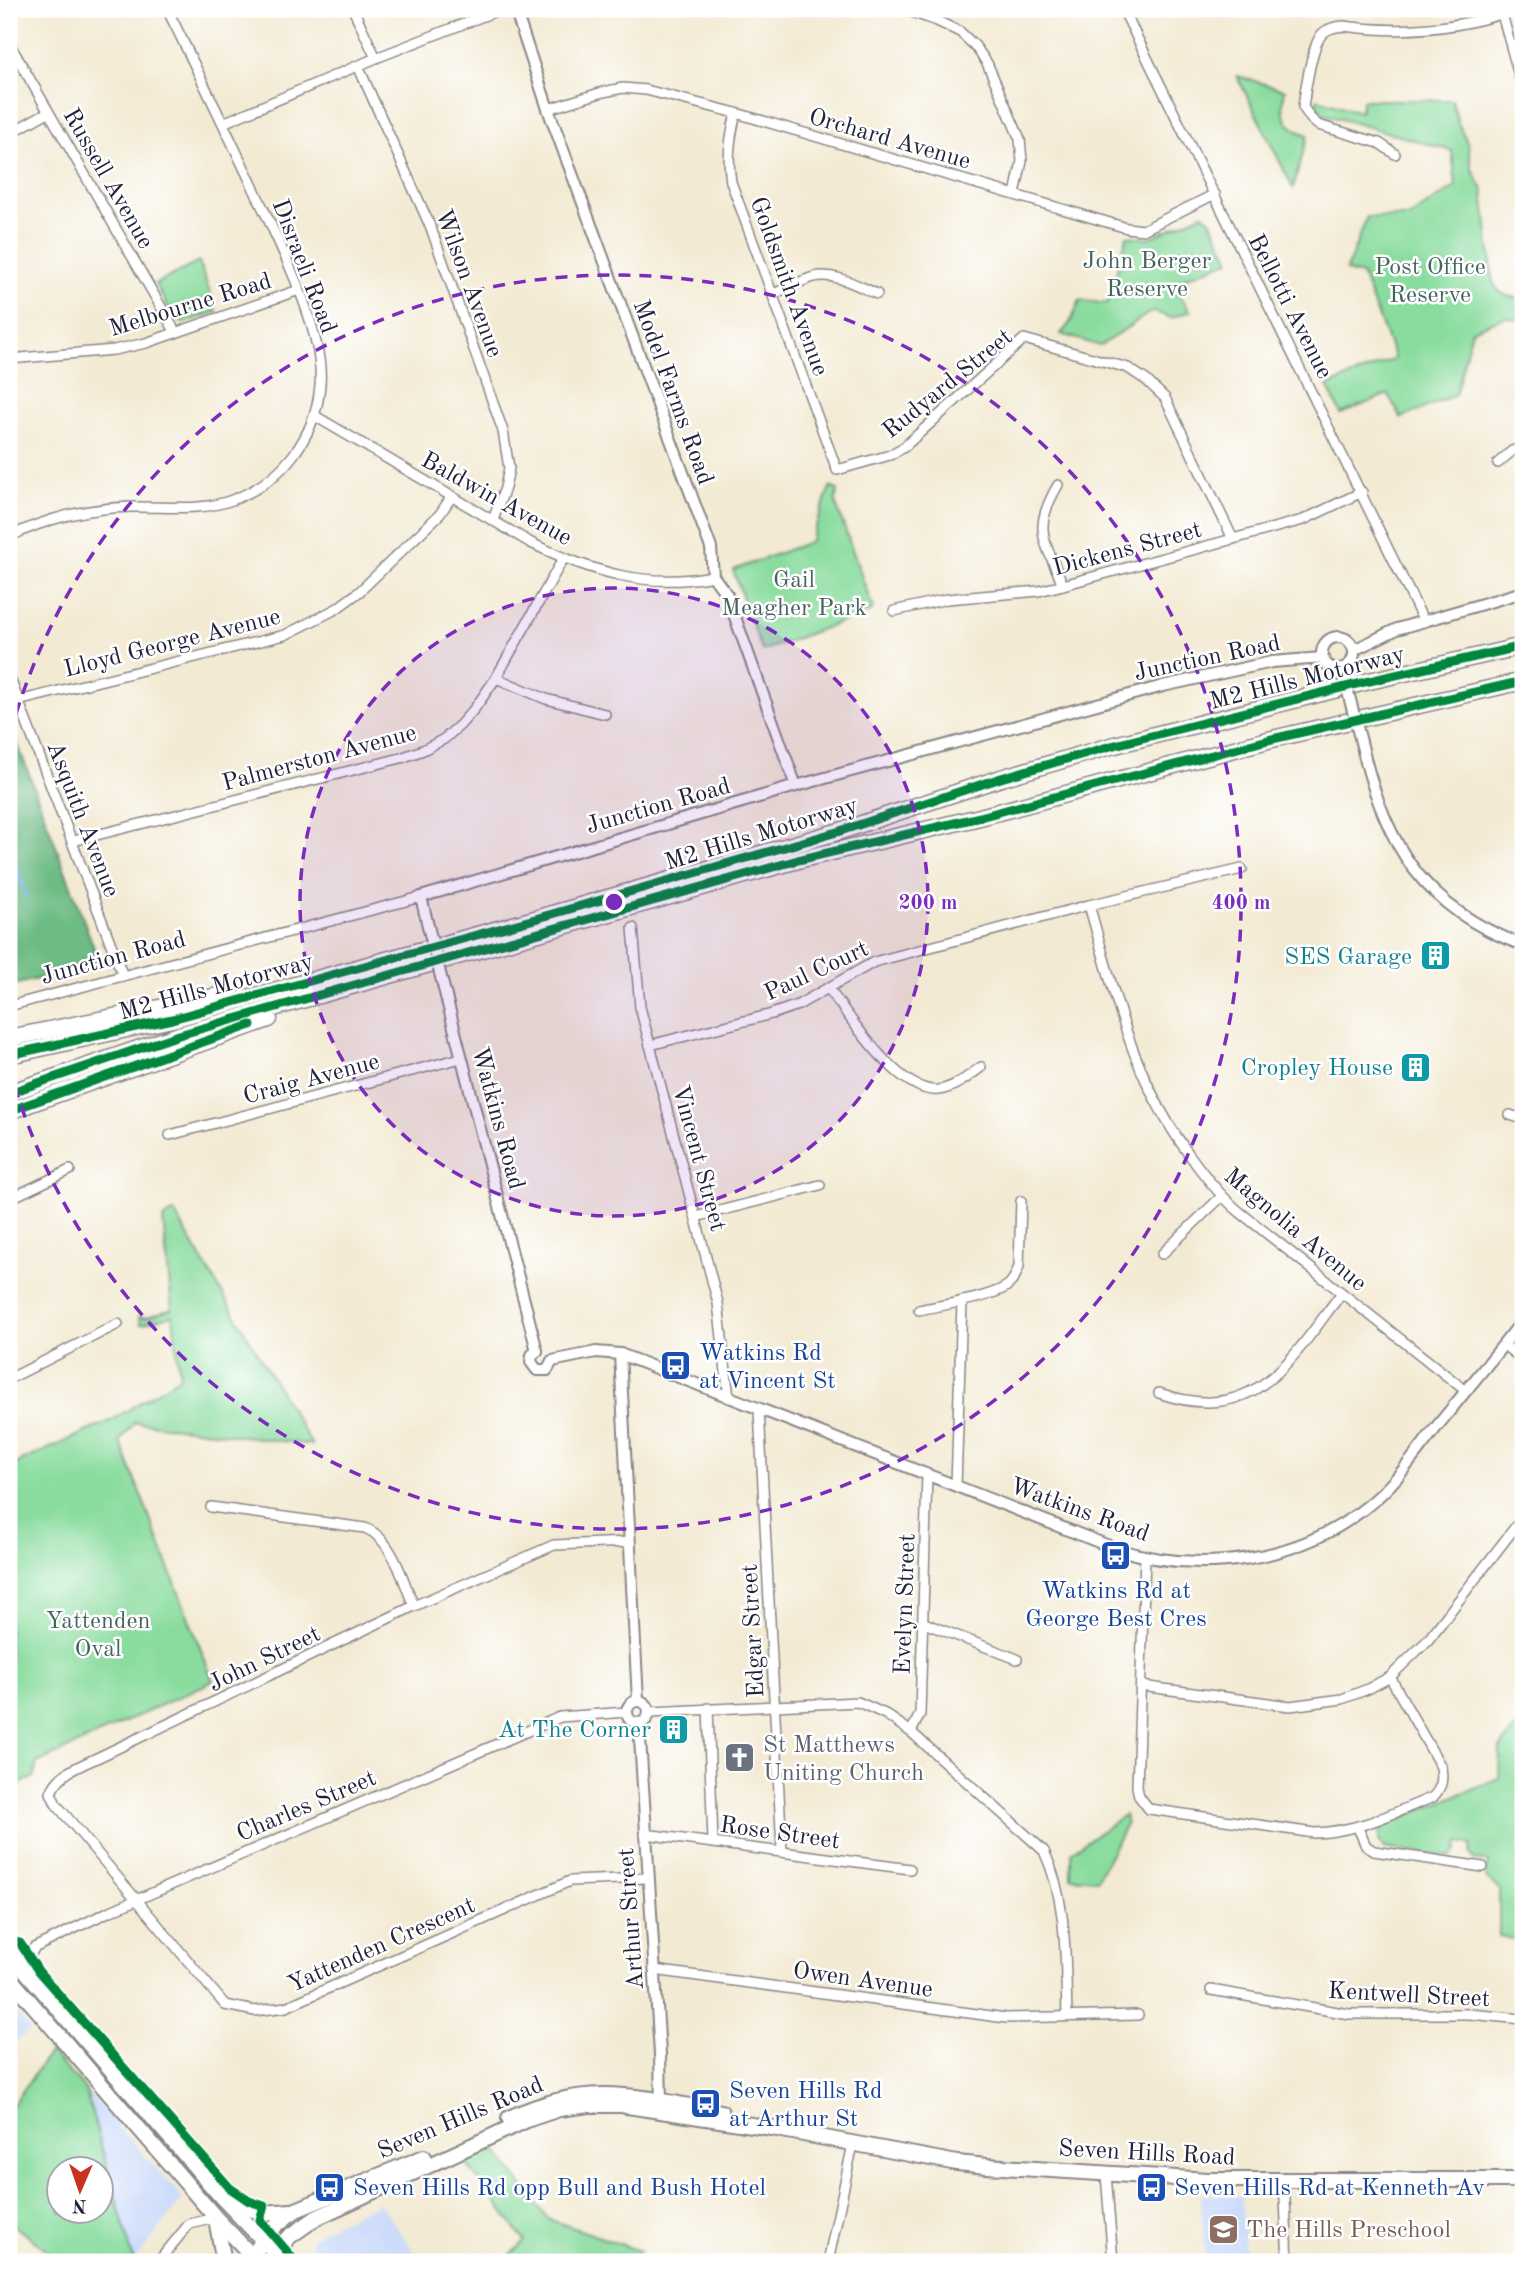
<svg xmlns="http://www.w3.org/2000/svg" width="1532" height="2271" viewBox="0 0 1532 2271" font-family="'Old Standard TT',serif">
  <rect width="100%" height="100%" fill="#fff"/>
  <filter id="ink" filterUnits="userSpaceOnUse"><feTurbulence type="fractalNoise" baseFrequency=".0143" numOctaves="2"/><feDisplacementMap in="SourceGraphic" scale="14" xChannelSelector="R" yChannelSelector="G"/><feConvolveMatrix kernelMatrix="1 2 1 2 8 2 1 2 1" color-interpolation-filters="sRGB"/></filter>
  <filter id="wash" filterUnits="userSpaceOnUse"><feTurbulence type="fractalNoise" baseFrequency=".00686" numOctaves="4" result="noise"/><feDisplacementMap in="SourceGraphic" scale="28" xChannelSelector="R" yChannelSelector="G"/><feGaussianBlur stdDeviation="1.57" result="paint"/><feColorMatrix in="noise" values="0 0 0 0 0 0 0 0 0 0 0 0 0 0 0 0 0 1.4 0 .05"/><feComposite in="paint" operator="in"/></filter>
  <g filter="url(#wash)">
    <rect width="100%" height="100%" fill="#f3ead3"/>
    <g fill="#ccdbfa">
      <path d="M 9,2004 L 30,2030 L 9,2047 Z"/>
      <path d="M 85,2089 L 183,2198 L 134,2262 Z"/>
      <path d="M 1200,2194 L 1241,2196 L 1246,2262 L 1206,2262 Z"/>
      <path d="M 379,2203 L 422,2262 L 309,2262 L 311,2240 L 326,2228 Z"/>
    </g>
    <g fill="#89dc9e" stroke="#567f6c" stroke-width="2" fill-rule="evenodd">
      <path d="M 1237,76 L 1285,90 C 1279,113 1285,128 1308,135 L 1293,188 Z"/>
      <path d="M 1318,99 L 1360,112 L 1363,100 L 1452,100 L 1458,123 L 1468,144 L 1472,169 L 1483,190 L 1493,282 C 1499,296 1509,297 1523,299 L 1523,321 L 1505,317 L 1472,330 L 1455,395 L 1401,418 L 1388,394 L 1341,414 L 1327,386 L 1395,359 L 1362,275 L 1346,271 L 1367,217 L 1409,217 L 1456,186 L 1452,151 L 1323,114 L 1316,104 Z"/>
      <path d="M 1203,214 L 1210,220 L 1230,260 L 1175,282 L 1174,286 L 1190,311 L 1171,318 L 1152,311 L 1100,346 L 1061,334 L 1070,323 L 1080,300 L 1107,304 L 1127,236 L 1149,238 Z"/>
      <path d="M 199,262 L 217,312 L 183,323 L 174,317 L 155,284 Z"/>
      <path d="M 830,487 L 838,490 L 835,501 L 871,603 L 873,604 L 872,611 L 762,651 L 733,570 L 810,542 Z"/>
      <path d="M 174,1212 L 312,1445 L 135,1422 L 120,1441 L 213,1681 L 37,1763 L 34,1777 L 9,1789 L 9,1467 L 112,1420 L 180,1377 L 173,1315 L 141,1324 L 139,1316 L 144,1318 L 172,1309 L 163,1219 Z"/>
      <path d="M 1523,1718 L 1523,1940 L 1499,1936 L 1499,1889 L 1486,1878 L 1488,1862 L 1475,1860 L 1470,1853 L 1471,1844 L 1459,1842 L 1457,1851 L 1450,1857 L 1384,1848 L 1379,1841 L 1380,1827 L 1499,1778 L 1500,1748 Z"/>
      <path d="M 1124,1815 L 1127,1823 L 1097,1879 L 1071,1877 L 1071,1852 Z"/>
      <path d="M 50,2052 L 85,2089 L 134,2262 L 63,2262 L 9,2222 L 9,2110 ZM 60,2170 L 102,2170 L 102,2212 L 60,2212 Z"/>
      <path d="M 495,2149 L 548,2219 L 640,2251 L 633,2262 L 504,2262 L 525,2241 L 465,2162 Z"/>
    </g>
    <path fill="#6ebc85" stroke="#486f60" stroke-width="2" d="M 9,721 L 100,964 L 9,986 Z"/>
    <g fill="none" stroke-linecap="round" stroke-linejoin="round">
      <path stroke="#75aee5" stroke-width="3.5" d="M 9,842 L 26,896"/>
    </g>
  </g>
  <g filter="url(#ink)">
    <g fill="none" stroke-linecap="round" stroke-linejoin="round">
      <defs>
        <g id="minor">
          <path d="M 353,9 L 376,58"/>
          <path d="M 903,9 L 937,21 L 960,32 L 975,46 L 987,63 L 1020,139 L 1022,161 L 1015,194"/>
          <path d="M 1123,9 L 1424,622"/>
          <path d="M 1502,14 L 1523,90"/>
          <path d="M 9,43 L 176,333"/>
          <path d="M 358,66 L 431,228 L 503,431 L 509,468 L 505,488 L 493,520"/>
          <path d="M 548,109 L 603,92 L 623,88 L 646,90 L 736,113 L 1127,228 L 1143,230 L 1215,194"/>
          <path d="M 736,113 C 730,138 727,157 731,182 L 837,470 L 890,455 L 904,447 L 1024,339 L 1128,368 L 1146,380 L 1165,398 L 1233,539"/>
          <path d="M 223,123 L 376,58 L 501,9"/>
          <path d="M 9,134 L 48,112"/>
          <path d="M 1395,154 L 1379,143 L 1318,125 L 1311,119 L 1303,107 C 1305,91 1312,45 1322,34 C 1328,28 1335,27 1343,26 C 1402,34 1460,29 1516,9"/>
          <path d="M 773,294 C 786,289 800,281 814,277 C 835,272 858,286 877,294"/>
          <path d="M 9,359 L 114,350 L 146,343 L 299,290"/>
          <path d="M 315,416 L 531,543 C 592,572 646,589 713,576"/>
          <path d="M 1498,463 L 1512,451 L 1523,447"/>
          <path d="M 1058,485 C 1031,531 1045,540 1063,585"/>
          <path d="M 9,537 C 47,518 89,508 131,507 C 164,506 200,512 232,500 C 281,482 316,438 320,385 C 325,331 278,241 255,191 C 226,130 197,69 167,9"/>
          <path d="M 894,611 L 947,599 L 1039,591 L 1063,585 L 1303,520 L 1362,492"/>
          <path d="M 9,676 L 123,976"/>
          <path d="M 496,678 L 546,699 L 605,714"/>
          <path d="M 18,701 L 285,635 L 336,609 L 359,592 L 440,514 L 452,496"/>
          <path d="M 73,841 L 401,758 L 423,750 L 444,739 L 460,725 L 475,708 L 496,678 L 563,559"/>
          <path d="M 1089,905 C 1116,998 1132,1078 1191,1157 C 1206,1178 1221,1197 1241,1213 L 1466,1391"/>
          <path d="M 633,928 L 640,1007 L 718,1303 L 729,1398"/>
          <path d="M 829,989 C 849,1016 899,1094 938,1090 C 954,1088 968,1077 981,1067"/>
          <path d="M 9,1006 L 421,897"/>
          <path d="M 650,1045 L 772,1014 L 798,1005 L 874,962 L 1089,905 L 1242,869"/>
          <path d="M 1510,1115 L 1523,1119"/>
          <path d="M 170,1135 L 461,1058"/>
          <path d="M 9,1199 L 70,1170"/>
          <path d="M 696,1217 L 820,1185"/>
          <path d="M 1162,1254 L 1221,1197"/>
          <path d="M 919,1310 C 942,1305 984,1299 1004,1288 C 1013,1283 1016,1275 1019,1266 L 1021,1201"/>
          <path d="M 1504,1345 L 1523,1360"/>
          <path d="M 9,1379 L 118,1324"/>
          <path d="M 1159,1393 C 1256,1427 1290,1360 1341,1294"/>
          <path d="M 759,1410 L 782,1850"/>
          <path d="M 956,1486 L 962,1301"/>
          <path d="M 211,1507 L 365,1528 C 393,1539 403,1581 414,1606"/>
          <path d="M 630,1542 L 554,1545 L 414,1606 L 101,1756 C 83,1765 58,1772 51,1793 L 56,1804 L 225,2005 L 255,2011 L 286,2007 L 570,1881 L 647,1878"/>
          <path d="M 1145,1556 L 1137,1787 L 1139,1796 L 1149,1809 L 1314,1833 C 1357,1832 1394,1813 1433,1797 C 1442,1787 1443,1780 1441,1767 L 1390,1677"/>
          <path d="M 924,1623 L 1017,1659"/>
          <path d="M 1141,1686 L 1290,1706 L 1342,1699 L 1368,1689 L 1390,1677 L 1428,1640 L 1523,1517"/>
          <path d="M 708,1708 L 713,1842"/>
          <path d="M 650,1712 L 858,1702 L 885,1714 L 911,1732 L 1044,1851 C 1068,1902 1065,1960 1067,2015"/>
          <path d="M 911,1732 L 920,1714 L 927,1475"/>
          <path d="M 1358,1828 L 1366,1846 L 1374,1851 L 1483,1867"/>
          <path d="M 645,1834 L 910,1869"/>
          <path d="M 654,1970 L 1006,2018 L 1138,2015"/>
          <path d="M 27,1971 L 26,1964 L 34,1948 L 106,1913 L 560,1717 L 627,1712"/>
          <path d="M 1211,1990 L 1349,2014 L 1469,2014 L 1523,2019"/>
          <path d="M 1106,2174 L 1113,2262"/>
          <path d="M 1284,2179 L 1288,2262"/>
          <path d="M 158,2262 L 189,2224 L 216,2218"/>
          <path d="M 828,2262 L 853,2144"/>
        </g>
        <g id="tertiary">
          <path d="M 515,9 L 548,109 L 711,548 L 713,576 L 727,595 L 796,786"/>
          <circle cx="1338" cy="653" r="16"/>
          <path d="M 1354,650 L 1397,629 L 1523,592"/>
          <path d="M 1361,742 C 1384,842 1422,909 1523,945"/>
          <path d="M 428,926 L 421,897 L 796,786 L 1163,686 L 1272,662 L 1322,658"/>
          <path d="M 442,981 L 537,1351"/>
          <path d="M 537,1351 L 532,1355 L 531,1362 L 537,1370 L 547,1370 L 552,1361"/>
          <path d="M 620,1354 L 638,1701"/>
          <path d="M 552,1361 L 596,1352 L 620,1354 L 1114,1548 C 1199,1576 1301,1562 1370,1504 C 1400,1479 1419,1448 1443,1419 C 1470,1386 1497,1353 1523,1320"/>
          <circle cx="638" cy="1712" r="11"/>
          <path d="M 639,1723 L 660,2054 L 661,2105"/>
        </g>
        <g id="primary">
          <path d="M 9,1952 L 222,2198 L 284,2262"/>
          <path d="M 9,1977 L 216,2218 L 258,2262"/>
          <path d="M 509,2118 C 589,2080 640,2097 721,2112"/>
          <path d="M 230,2202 L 263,2213 L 291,2211"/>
          <path d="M 216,2219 L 224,2262"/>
          <path d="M 252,2262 C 259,2238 276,2224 296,2210 L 424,2157"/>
          <path d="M 269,2262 L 289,2237 L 316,2218 L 529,2119 L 559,2109 L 589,2105 L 621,2105 L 772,2128 L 957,2163 L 987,2166 L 1208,2180 L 1523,2180"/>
        </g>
        <g id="motorway">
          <path d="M 9,1038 L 224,995"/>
          <path d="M 9,1055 L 172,1019 L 535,919 L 837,832 L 1001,778 L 1111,746 L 1365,682 L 1523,646"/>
          <path d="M 9,1093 L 179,1035 L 280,1006 L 798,860 L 980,817 L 1268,740 L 1523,681"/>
          <path d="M 9,1111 L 269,1019"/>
        </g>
      </defs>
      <use href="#minor" stroke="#8a8687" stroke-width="12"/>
      <use href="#tertiary" stroke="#8a8687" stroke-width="14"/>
      <use href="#primary" stroke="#8a8687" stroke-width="18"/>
      <use href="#motorway" stroke="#8a8687" stroke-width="19"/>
      <use href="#minor" stroke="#fff" stroke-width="9"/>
      <use href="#tertiary" stroke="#fff" stroke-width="10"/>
      <use href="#primary" stroke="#fff" stroke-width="14"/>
      <use href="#motorway" stroke="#fff" stroke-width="16"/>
      <defs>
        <g id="tertiary-bridge">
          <path d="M 1342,669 L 1361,742"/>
          <path d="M 428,926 L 442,981"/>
        </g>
      </defs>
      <use href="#tertiary-bridge" stroke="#8a8687" stroke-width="14" stroke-linecap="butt"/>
      <use href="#tertiary-bridge" stroke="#fff" stroke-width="10"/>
      <defs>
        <g id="cycleway">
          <path d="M 9,1055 L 172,1019 L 535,919 L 837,832 L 1001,778 L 1111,746 L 1365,682 L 1523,646"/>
          <path d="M 9,1093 L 179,1035 L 280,1006 L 798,860 L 980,817 L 1268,740 L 1523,681"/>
          <path d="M 9,1111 L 251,1025"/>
          <path d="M 9,1937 L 12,1941 L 20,1943 L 39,1972 L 230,2188 L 249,2201 L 264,2206 L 260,2220 L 296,2262"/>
        </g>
      </defs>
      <use href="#cycleway" stroke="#fff" stroke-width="13"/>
      <use href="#cycleway" stroke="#00873e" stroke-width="9"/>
    </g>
  </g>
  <circle cx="614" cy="902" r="314" fill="#7b2cbf" fill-opacity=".12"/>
  <g fill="none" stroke="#7b2cbf" stroke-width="3.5" stroke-dasharray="12 9">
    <circle cx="614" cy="902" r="314"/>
    <path d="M10 734A627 627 0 1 1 10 1070"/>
  </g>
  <defs>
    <symbol id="building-square" viewBox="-11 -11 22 22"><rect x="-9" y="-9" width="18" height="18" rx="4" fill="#0f9aa8" stroke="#fff"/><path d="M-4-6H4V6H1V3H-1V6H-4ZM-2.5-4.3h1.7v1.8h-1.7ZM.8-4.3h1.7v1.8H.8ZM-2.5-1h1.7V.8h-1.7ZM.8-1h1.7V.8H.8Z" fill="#fff"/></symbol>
    <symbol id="bus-square" viewBox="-11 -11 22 22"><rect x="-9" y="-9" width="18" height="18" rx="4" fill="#1a4fb4" stroke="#fff"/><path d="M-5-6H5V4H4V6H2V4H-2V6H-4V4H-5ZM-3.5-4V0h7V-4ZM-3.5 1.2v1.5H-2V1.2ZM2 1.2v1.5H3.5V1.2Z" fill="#fff"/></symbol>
    <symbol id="church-square" viewBox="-11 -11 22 22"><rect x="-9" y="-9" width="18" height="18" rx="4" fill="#6b7280" stroke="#fff"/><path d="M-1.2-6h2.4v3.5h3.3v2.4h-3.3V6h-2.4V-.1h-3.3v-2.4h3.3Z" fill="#fff"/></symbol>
    <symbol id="school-square" viewBox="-11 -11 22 22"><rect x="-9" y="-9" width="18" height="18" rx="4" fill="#8d6e63" stroke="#fff"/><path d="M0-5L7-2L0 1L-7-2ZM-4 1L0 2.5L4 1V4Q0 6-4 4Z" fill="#fff"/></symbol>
  </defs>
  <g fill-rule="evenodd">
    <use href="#building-square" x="1418" y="938" width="35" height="35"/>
    <use href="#building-square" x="1398" y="1050" width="35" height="35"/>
    <use href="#bus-square" x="658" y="1348" width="35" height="35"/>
    <use href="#bus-square" x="1098" y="1538" width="35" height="35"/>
    <use href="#building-square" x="656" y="1712" width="35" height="35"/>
    <use href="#church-square" x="722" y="1740" width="35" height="35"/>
    <use href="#bus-square" x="688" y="2086" width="35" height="35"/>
    <use href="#bus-square" x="312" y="2170" width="35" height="35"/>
    <use href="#bus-square" x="1134" y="2170" width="35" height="35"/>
    <use href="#school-square" x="1206" y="2212" width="35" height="35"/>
  </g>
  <g text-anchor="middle" stroke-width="5" stroke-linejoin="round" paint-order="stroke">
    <g font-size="24" fill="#22223b" stroke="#fff">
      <text transform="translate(890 138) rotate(16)" y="8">Orchard Avenue</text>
      <text transform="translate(109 178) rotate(60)" y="8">Russell Avenue</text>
      <text transform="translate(305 266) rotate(69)" y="8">Disraeli Road</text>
      <text transform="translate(470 283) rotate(70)" y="8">Wilson Avenue</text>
      <text transform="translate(790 286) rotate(70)" y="8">Goldsmith Avenue</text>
      <text transform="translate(190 304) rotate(-17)" y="8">Melbourne Road</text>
      <text transform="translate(1291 306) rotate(63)" y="8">Bellotti Avenue</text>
      <text transform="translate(947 383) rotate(-39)" y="8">Rudyard Street</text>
      <text transform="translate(674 392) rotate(70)" y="8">Model Farms Road</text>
      <text transform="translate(497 498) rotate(29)" y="8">Baldwin Avenue</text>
      <text transform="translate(1127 548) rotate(-15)" y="8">Dickens Street</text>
      <text transform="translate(172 642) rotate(-14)" y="8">Lloyd George Avenue</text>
      <text transform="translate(1207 657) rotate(-12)" y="8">Junction Road</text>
      <text transform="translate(1307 677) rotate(-14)" y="8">M2 Hills Motorway</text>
      <text transform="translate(319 757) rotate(-15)" y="8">Palmerston Avenue</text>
      <text transform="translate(658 805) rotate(-16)" y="8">Junction Road</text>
      <text transform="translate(84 819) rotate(69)" y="8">Asquith Avenue</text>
      <text transform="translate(761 833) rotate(-17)" y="8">M2 Hills Motorway</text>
      <text transform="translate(113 957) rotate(-15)" y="8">Junction Road</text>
      <text transform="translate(816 970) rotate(-25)" y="8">Paul Court</text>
      <text transform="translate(216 986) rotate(-15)" y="8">M2 Hills Motorway</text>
      <text transform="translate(311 1078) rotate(-15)" y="8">Craig Avenue</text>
      <text transform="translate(499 1118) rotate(75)" y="8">Watkins Road</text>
      <text transform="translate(700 1158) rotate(75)" y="8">Vincent Street</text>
      <text transform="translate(1296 1229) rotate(40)" y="8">Magnolia Avenue</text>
      <text transform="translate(1080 1509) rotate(20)" y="8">Watkins Road</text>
      <text transform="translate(904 1604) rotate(-88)" y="8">Evelyn Street</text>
      <text transform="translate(752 1631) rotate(-93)" y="8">Edgar Street</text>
      <text transform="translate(264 1658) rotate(-26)" y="8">John Street</text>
      <text transform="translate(306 1805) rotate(-23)" y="8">Charles Street</text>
      <text transform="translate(780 1832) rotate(8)" y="8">Rose Street</text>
      <text transform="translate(630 1919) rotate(-94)" y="8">Arthur Street</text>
      <text transform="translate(381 1944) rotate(-24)" y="8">Yattenden Crescent</text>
      <text transform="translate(863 1979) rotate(8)" y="8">Owen Avenue</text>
      <text transform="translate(1409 1994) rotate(3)" y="8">Kentwell Street</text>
      <text transform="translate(460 2117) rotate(-23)" y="8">Seven Hills Road</text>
      <text transform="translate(1147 2152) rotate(3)" y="8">Seven Hills Road</text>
    </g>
    <g font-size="24" fill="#46635e" stroke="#fff">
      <text x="1147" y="268">John Berger<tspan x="1147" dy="28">Reserve</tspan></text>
      <text x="1430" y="274">Post Office<tspan x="1430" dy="28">Reserve</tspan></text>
      <text x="794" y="587">Gail<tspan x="794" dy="28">Meagher Park</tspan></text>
      <text x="98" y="1628">Yattenden<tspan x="98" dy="28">Oval</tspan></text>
    </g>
    <g font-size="24" fill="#0d838f" stroke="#fff" text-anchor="end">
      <text x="1412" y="964">SES Garage</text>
      <text x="1393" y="1075">Cropley House</text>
      <text x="651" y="1737">At The Corner</text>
    </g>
    <g font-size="24" fill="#164399" stroke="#fff" text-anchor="start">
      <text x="699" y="1360">Watkins Rd<tspan x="699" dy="28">at Vincent St</tspan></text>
      <text x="1116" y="1598" text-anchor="middle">Watkins Rd at<tspan x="1116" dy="28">George Best Cres</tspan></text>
      <text x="729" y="2098">Seven Hills Rd<tspan x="729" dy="28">at Arthur St</tspan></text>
      <text x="353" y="2195">Seven Hills Rd opp Bull and Bush Hotel</text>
      <text x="1174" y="2195">Seven Hills Rd at Kenneth Av</text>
    </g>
    <g font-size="24" fill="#5b616d" stroke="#fff" text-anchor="start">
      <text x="763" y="1752">St Matthews<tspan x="763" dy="28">Uniting Church</tspan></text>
    </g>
    <g font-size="24" fill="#785e54" stroke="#fff" text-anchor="start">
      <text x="1246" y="2237">The Hills Preschool</text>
    </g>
  </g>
  <circle cx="614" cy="902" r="10" fill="#7b2cbf" stroke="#fff" stroke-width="3.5"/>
  <g font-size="21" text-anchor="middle" font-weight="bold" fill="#7b2cbf" stroke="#fff" stroke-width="5" stroke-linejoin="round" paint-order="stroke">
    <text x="928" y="909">200 m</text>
    <text x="1241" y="909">400 m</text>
  </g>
  <rect width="1532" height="2271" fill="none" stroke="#fff" stroke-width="35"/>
  <g transform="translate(80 2190) rotate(182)"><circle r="33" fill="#ffffff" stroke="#a7a7b1" stroke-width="2"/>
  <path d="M0-5L12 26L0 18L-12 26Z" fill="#c8321e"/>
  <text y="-10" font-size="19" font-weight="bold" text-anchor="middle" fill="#22223b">N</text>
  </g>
</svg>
